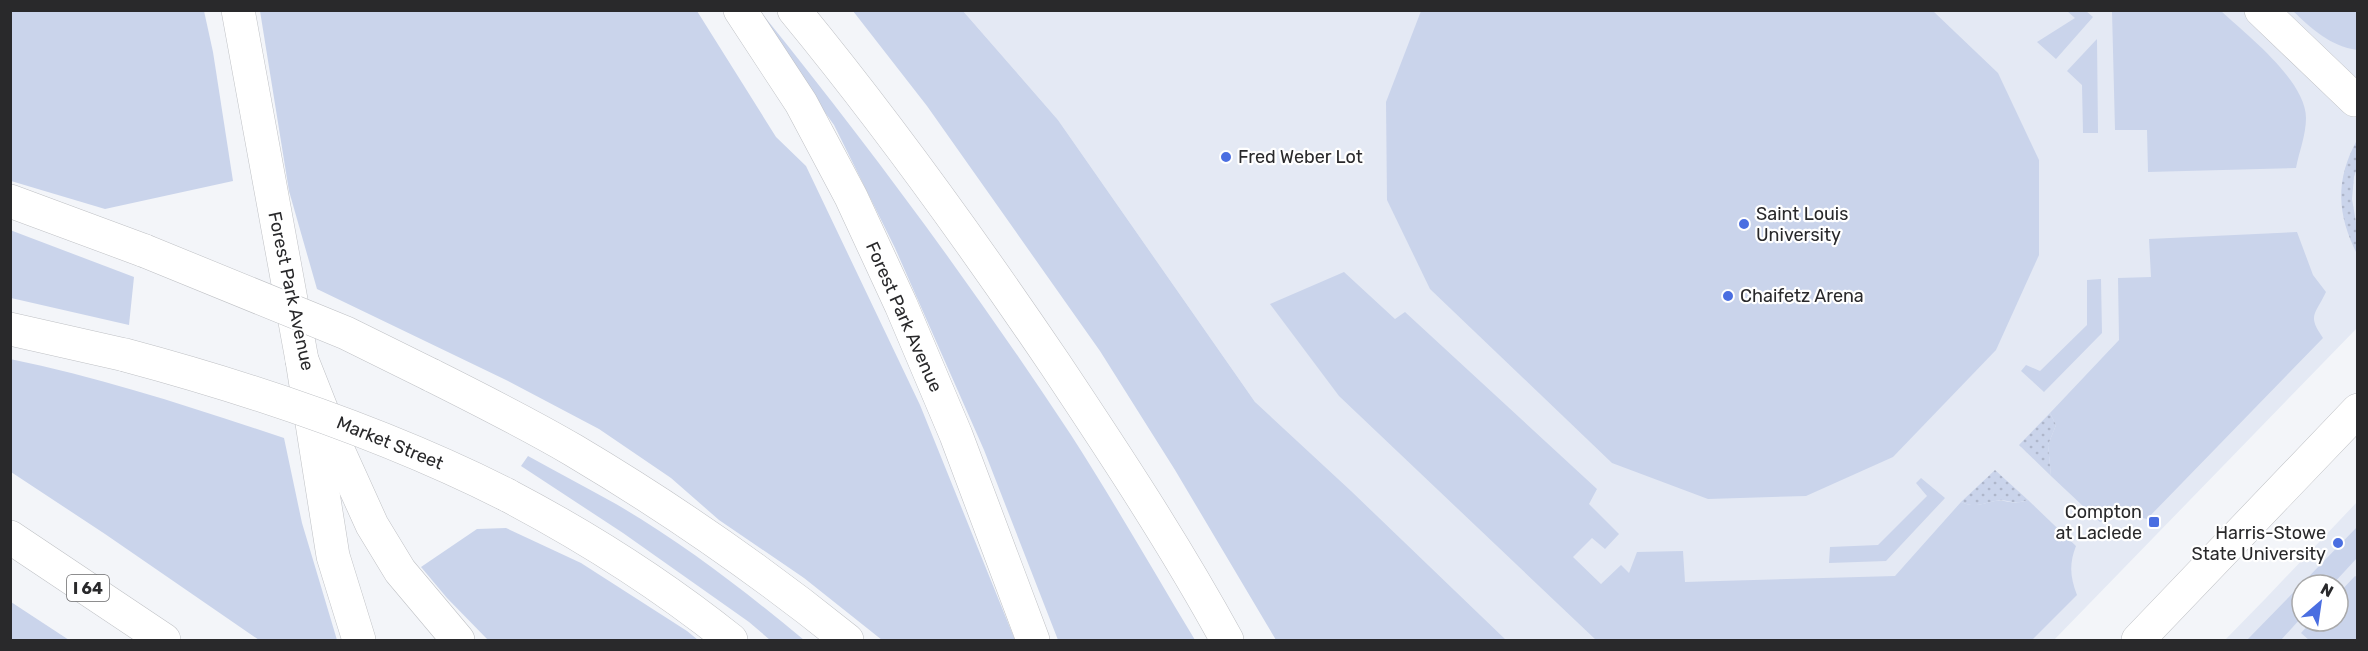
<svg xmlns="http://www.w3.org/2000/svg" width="2368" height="651" viewBox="0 0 2368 651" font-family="Rubik,sans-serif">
  <defs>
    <pattern id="park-dots" width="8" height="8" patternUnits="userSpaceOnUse" patternTransform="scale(1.5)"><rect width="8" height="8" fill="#cad4eb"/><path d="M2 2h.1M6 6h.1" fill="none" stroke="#aeb6ca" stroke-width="1.8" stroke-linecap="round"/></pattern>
  </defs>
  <rect width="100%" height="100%" fill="#f3f5f9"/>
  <g fill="#e4e9f4" fill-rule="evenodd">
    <path d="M 963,11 L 2357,11 L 2357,328 L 2054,640 L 1402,640 L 1255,402 L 1058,120 Z"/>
    <path d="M 2357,502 L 2357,640 L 2225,640 L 2266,598 ZM 2302,585 L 2338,585 L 2338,621 L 2302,621 Z"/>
  </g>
  <g fill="#cad4eb">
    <path d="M 10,11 L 204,11 L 213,52 L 233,181 L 105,209 L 11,181 Z"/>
    <path d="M 260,11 L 697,11 L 776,137 L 806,166 L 920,405 L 1015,640 L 882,640 L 804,578 L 719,520 L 671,478 L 599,429 L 506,380 L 317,289 L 289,191 Z"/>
    <path d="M 752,11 L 760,11 C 870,147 974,288 1071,435 C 1114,502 1154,572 1195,640 L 1058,640 L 984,450 L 895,248 L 834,125 Z"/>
    <path d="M 853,11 L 963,11 L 1058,120 L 1255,402 L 1351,491 L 1506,640 L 1276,640 L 1175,470 L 1100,351 L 927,106 Z"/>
    <path d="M 1421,11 L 1933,11 L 1998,73 L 2039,160 L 2039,255 L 1996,350 L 1893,457 L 1806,496 L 1708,499 L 1612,463 L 1430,289 L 1387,200 L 1386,102 Z"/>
    <path d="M 2067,11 L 2086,11 L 2093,17 L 2056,59 L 2037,42 L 2075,18 Z"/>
    <path d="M 2112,11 L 2221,11 C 2247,35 2306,81 2306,118 C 2306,135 2299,152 2296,168 L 2148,172 L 2147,130 L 2115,130 Z"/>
    <path d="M 2293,11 L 2357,11 L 2357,50 C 2330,46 2312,29 2293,11 Z"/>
    <path d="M 2097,39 L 2098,133 L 2083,133 L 2082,85 L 2067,71 Z"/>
    <path d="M 10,230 L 134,277 L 129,325 L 11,298 Z"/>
    <path d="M 2297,232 L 2313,275 L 2326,292 C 2315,315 2307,315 2323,338 L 2147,519 C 2132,515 2114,514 2100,522 L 2051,476 L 2048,445 L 2056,425 L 2050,413 L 2119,340 L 2118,278 L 2151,277 L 2149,239 Z"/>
    <path d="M 1344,272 L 1395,319 L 1405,312 L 1597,489 L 1589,504 L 1619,534 L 1605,549 L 1592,538 L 1573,557 L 1601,584 L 1621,565 L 1629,573 L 1637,552 L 1683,551 L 1685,582 L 1895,576 L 1961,502 C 1975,508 1981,504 1995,501 C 2008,499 2011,506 2028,500 L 2076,546 C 2069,564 2070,577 2077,595 L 2032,640 L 1596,640 L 1339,396 L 1270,304 Z"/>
    <path d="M 2101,279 L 2102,333 L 2044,392 L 2021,371 L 2026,365 L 2040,371 L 2087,325 L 2087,280 Z"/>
    <path d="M 10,359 C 103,378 194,408 284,438 L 302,523 L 337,640 L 259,640 L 105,534 L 11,472 Z"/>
    <path d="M 528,456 C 557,472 587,488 616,504 C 683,543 745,591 804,640 L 770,640 L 749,622 L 623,533 L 521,466 Z"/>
    <path d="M 1921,478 L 1945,498 L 1886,561 L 1829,563 L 1830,547 L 1878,545 L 1927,496 L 1916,483 Z"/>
    <path d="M 2357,527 L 2357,558 L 2332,585 L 2302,585 L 2302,617 L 2281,640 L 2247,640 Z"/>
    <path d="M 506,528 L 581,563 L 687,631 L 698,640 L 488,640 L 447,598 L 421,567 L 477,529 Z"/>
    <path d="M 2355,576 L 2358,578 L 2357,640 L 2309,640 L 2301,633 L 2312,621 L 2338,621 L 2338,594 Z"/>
    <path d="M 10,602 L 11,602 L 69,640 L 11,640 Z"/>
  </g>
  <g fill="url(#park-dots)">
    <path d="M 2357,140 L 2357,168 L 2354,177 L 2352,199 L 2357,228 L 2357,254 C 2337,214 2335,180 2357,140 Z"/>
    <path d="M 2050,413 L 2056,425 L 2048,445 L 2051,476 L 2019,445 Z"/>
    <path d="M 1995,470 L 2028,500 C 2011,506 2008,498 1995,501 C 1981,504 1975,508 1961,502 Z"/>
  </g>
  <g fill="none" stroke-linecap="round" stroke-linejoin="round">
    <defs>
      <path id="street" d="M 2261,10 L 2355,100 L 2358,98"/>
      <path id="secondary" d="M 2138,640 L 2358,410"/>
      <g id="primary">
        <path d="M 238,10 L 302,360 L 334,441 L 372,525 L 400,571 L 458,640"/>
        <path d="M 740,10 L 801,103 L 851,197 L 901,305 L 956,435 L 1033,640"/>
        <path d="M 10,329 L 125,355"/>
        <path d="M 507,495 C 587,537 661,584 731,640"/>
      </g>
      <g id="highway">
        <path d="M 794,10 C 887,123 973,243 1055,364 C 1115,454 1175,545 1227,640"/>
        <path d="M 10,201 L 145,251"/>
        <path d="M 302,360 L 333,556 L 359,640"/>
        <path d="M 431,375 C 479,399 527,423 573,450 C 669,507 760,570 847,640"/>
        <path d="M 10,537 L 164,640"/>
      </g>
    </defs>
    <use href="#street" stroke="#bfc1c5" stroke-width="34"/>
    <use href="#secondary" stroke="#bfc1c5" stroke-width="34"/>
    <use href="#primary" stroke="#bfc1c5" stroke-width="34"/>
    <use href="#highway" stroke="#bfc1c5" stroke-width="34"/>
    <use href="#street" stroke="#fff" stroke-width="33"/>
    <use href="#secondary" stroke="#fff" stroke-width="33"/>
    <use href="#primary" stroke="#fff" stroke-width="33"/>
    <use href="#highway" stroke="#fff" stroke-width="33"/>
    <defs>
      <path id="primary-bridge" d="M 125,355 C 256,390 386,434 507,495"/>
      <path id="highway-bridge" d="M 145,251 L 346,333 L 431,375"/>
    </defs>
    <use href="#primary-bridge" stroke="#bfc1c5" stroke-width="34" stroke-linecap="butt"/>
    <use href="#highway-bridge" stroke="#bfc1c5" stroke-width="34" stroke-linecap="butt"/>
    <use href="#primary-bridge" stroke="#fff" stroke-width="33"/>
    <use href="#highway-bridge" stroke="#fff" stroke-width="33"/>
  </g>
  <g fill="#4a6ee1" stroke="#fff" stroke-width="2">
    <circle cx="1226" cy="157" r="6"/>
    <circle cx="1744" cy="224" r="6"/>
    <circle cx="1728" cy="296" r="6"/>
    <rect x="2148" y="516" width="12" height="12" rx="3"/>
    <circle cx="2338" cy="543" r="6"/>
  </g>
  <g text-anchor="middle" stroke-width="4.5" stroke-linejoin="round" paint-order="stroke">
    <rect fill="#fff" stroke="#69696b" stroke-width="1.5" x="67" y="575" width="42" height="26" rx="4.5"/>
    <g font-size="16" font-weight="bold" fill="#29292b">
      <text x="88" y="594">I 64</text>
    </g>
    <g font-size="18" fill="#29292b" stroke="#fff" text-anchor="start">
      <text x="1238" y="163">Fred Weber Lot</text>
      <text x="1756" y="220">Saint Louis<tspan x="1756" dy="21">University</tspan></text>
      <text x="1740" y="302">Chaifetz Arena</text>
      <text x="2142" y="518" text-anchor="end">Compton<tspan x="2142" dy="21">at Laclede</tspan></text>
      <text x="2326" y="539" text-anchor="end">Harris-Stowe<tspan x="2326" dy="21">State University</tspan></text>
    </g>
    <g font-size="18" fill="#29292b" stroke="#fff">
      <text transform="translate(291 291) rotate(78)" y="6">Forest Park Avenue</text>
      <text transform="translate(904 317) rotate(66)" y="6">Forest Park Avenue</text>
      <text transform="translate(390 443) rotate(22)" y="6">Market Street</text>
    </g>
  </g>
  <rect width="2368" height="651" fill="none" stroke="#29292b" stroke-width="24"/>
  <g transform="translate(2320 603) rotate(29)"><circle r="28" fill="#ffffff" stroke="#a9a9aa" stroke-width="1.5"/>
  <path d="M0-4.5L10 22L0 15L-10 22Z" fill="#4a6ee1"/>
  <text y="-9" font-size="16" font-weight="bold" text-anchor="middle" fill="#29292b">N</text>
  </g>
</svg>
